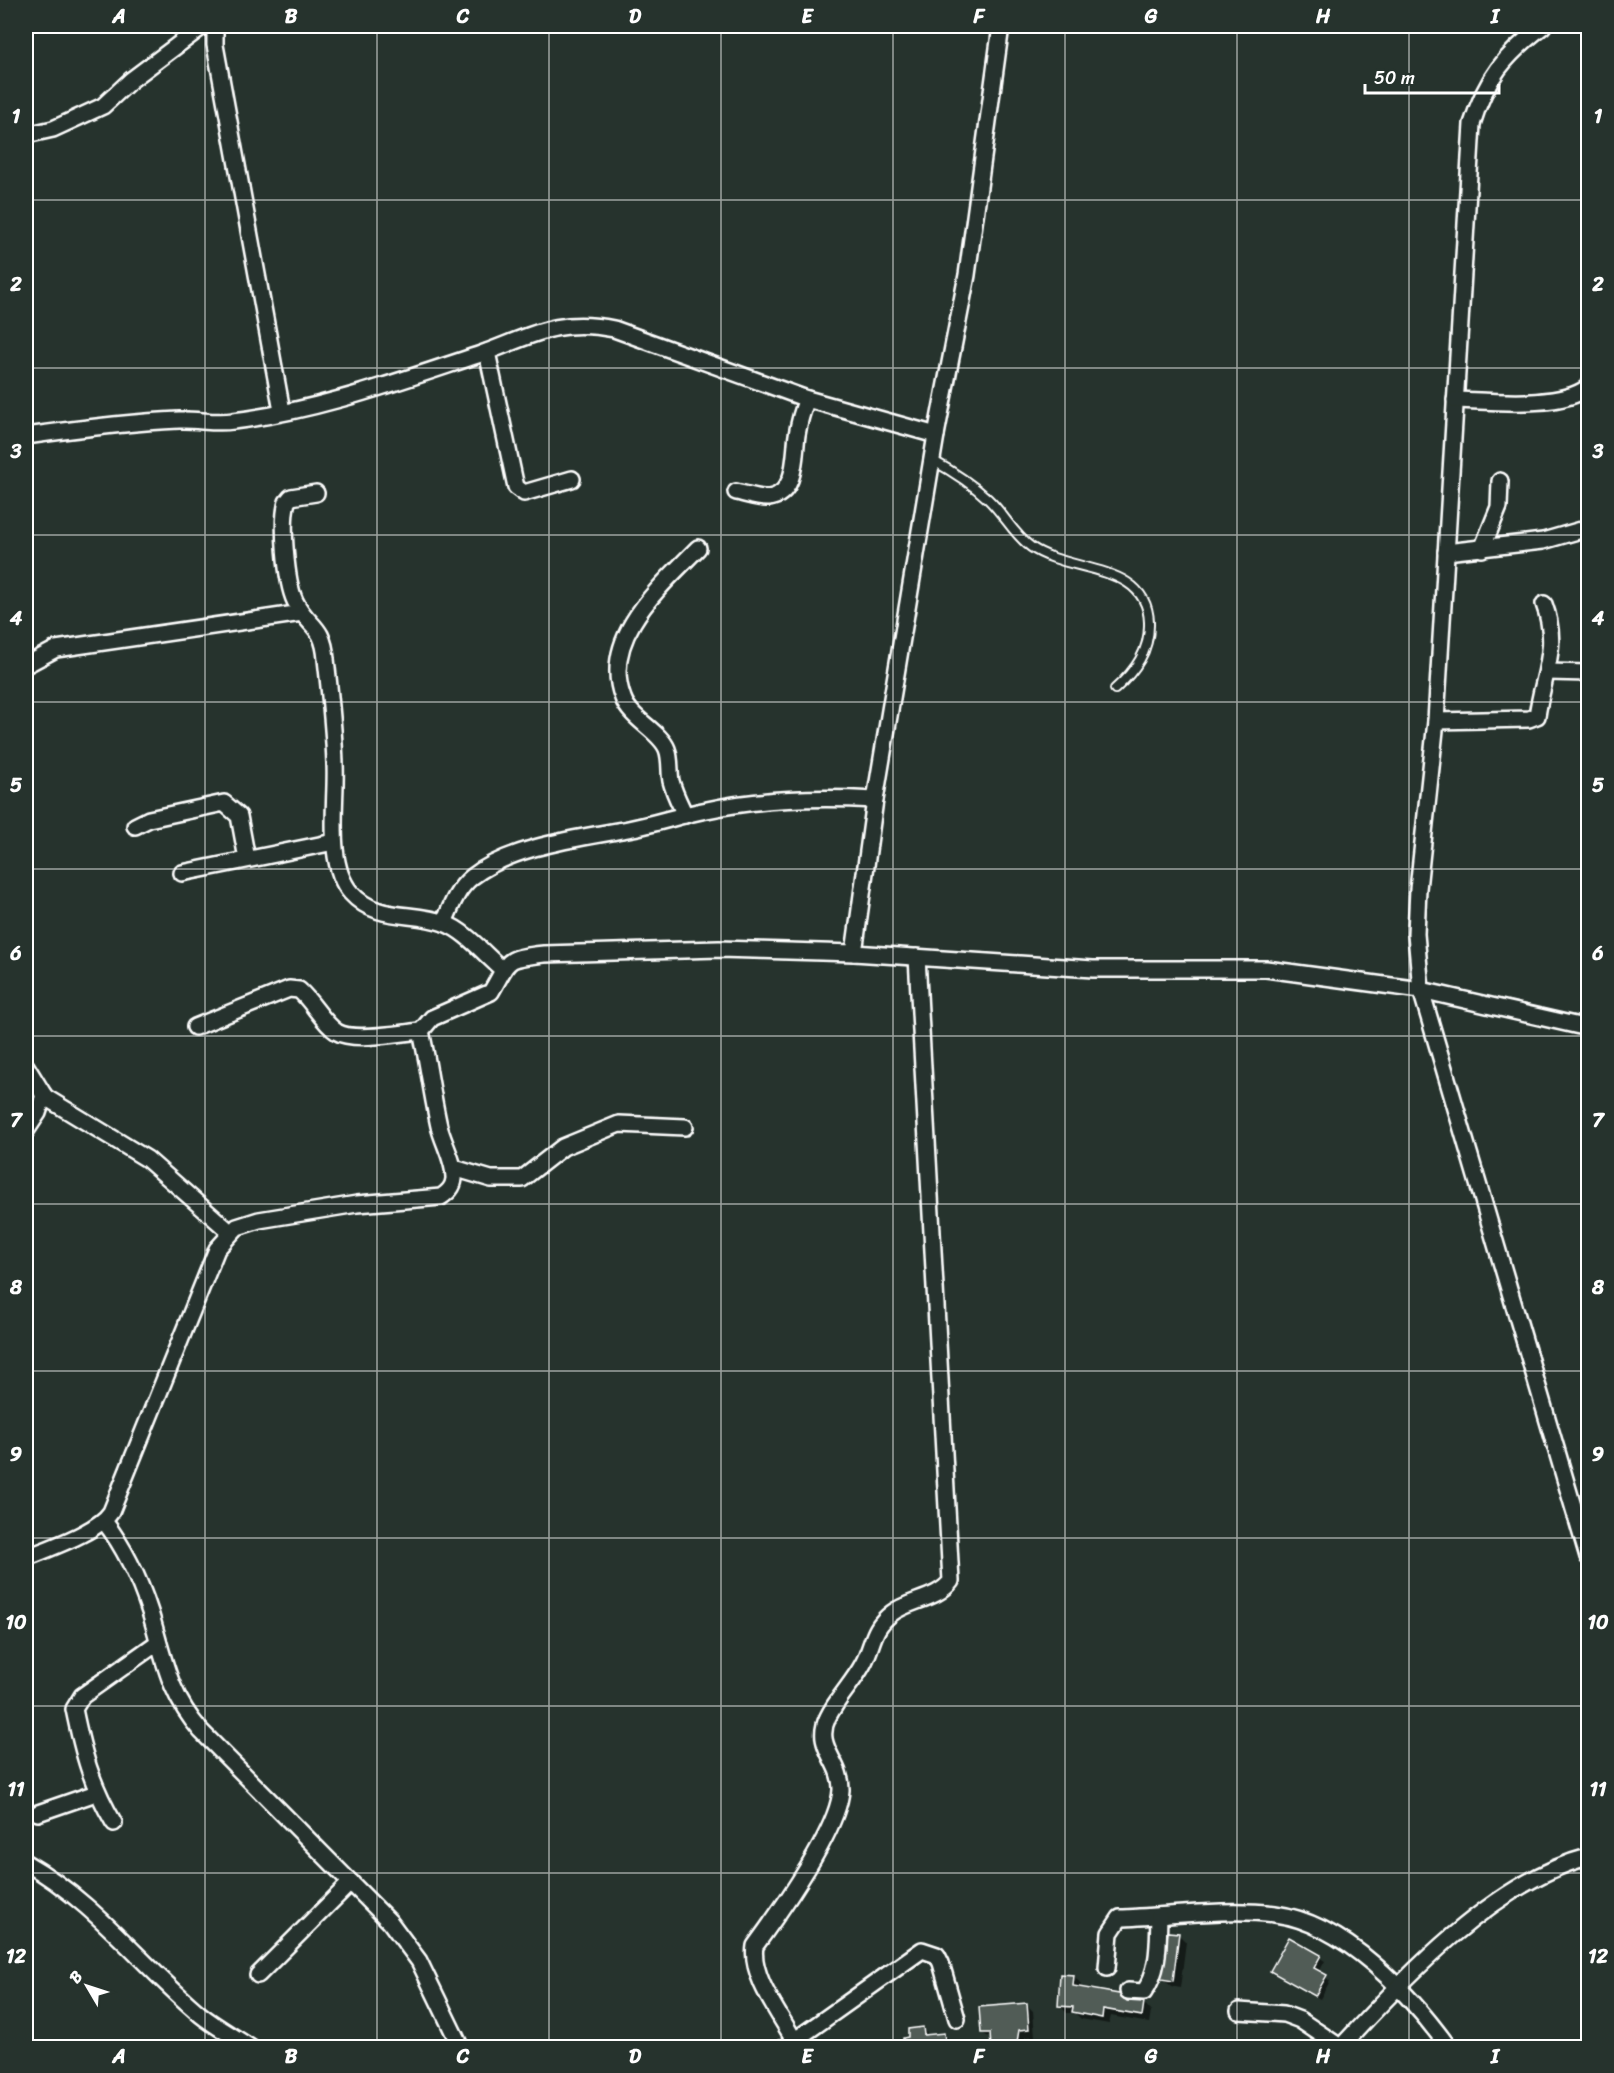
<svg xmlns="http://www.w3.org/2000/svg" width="1614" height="2073" viewBox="0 0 1614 2073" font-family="Sriracha,sans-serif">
  <rect width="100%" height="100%" fill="#26332d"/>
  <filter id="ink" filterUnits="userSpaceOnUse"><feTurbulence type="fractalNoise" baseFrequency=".0167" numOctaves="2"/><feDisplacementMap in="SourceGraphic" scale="12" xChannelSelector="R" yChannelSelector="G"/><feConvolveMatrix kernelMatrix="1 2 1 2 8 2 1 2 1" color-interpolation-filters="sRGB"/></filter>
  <g filter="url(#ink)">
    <g fill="#0007">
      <path d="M 1178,1934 L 1186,1942 L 1180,1988 L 1171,1986 L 1163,1979 Z"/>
      <path d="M 1289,1939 L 1325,1961 L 1319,1972 L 1330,1981 L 1320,1999 L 1272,1971 Z"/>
      <path d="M 1074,1976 L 1081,1984 L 1081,1989 L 1126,2002 L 1144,2003 L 1151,2011 L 1149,2023 L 1111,2016 L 1109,2024 L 1081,2019 L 1075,2013 L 1067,2013 L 1059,2005 Z"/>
      <path d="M 1026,2004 L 1033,2011 L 1035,2036 L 1025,2037 L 1025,2048 L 992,2048 L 992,2039 L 982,2033 Z"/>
      <path d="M 923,2029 L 930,2036 L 944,2035 L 951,2042 L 952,2048 L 911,2048 Z"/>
    </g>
    <g fill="#515c57" stroke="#fff" stroke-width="1.5">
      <path d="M 1168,1932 L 1179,1933 L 1173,1981 L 1161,1979 Z"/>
      <path d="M 1289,1937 L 1321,1955 L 1314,1968 L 1327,1975 L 1315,1996 L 1270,1971 Z"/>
      <path d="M 1060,1974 L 1074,1975 L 1073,1986 L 1119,1994 L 1127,2001 L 1144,2002 L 1142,2016 L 1103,2009 L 1102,2018 L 1072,2012 L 1073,2007 L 1058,2006 Z"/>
      <path d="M 1027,2003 L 1029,2029 L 1019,2030 L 1016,2048 L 991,2048 L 990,2033 L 981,2033 L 979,2007 Z"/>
      <path d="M 923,2027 L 924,2035 L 944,2033 L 946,2048 L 903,2048 L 903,2038 L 908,2037 L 908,2029 Z"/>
    </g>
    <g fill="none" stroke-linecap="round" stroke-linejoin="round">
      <defs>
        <path id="lane" d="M 932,460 C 952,471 972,484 988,499 C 1004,514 1014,535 1031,547 C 1070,574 1147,562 1149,622 C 1150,651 1135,671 1115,689"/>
        <g id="street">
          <path d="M 215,26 L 215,45 L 282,411"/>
          <path d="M 1543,26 C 1505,55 1486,78 1472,124 L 1436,721 L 1418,889 L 1416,934 L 1421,990 L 1588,1557"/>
          <path d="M 26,135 L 53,129 L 103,106 L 131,80 L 203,26"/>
          <path d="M 487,352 L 516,487 L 524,493 L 572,479"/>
          <path d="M 1455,400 C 1489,401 1562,409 1588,387"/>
          <path d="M 26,436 C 76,429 128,422 179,420 C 197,419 215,424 233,421 C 317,411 399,381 478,355 C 530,337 555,317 614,329 L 807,399 L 936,435"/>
          <path d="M 736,492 C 746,494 759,499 769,498 C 797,494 794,455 797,435 C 799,422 802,411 807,399"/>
          <path d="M 316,493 L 291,497 L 287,502 C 281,522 286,582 295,601 C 308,628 323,623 326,659 C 330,694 334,729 335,764 C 337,801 325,863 351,893 C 377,922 412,911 444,923 C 466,931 484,954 502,969"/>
          <path d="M 1482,549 L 1499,507 L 1500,481"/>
          <path d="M 1446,552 L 1543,541 L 1588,528"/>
          <path d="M 26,665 L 56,649 L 302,613"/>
          <path d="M 1548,672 L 1588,673"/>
          <path d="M 1436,721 L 1529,719 L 1537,716 C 1543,674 1560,647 1544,604"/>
          <path d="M 685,815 C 680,804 674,793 671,781 C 669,771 671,759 667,749 C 660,731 630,719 623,698 C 600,638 660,587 698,548"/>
          <path d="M 135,826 L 149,819 L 224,803 L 239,816 L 247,859"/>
          <path d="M 182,873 L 334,842"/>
          <path d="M 444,923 C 451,906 457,889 472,877 C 511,846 580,838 628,829 C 655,824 680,815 707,810 C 761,798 820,797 875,800"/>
          <path d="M 854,953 L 875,800 L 936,435 L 967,275 L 1001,26"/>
          <path d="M 195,1027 L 289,989 L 299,990 C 313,1002 322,1022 337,1032 C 353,1042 401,1033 421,1031"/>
          <path d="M 26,1066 L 45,1097 L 147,1159 L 230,1232"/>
          <path d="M 26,1131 L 38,1113 L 44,1095"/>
          <path d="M 454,1168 L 491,1179 L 522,1179 L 563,1147 L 619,1124 L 685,1127"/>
          <path d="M 104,1521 C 124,1547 140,1581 150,1612 C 164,1658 168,1693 201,1731 L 390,1922 L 419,1961 L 461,2048"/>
          <path d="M 26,1558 C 49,1548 98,1532 111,1512 L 217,1249 L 237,1227 L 259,1220 L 357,1204 L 441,1197 C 448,1192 453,1188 454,1179 C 455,1162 443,1143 439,1126 C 432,1095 428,1062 421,1031 L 432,1018 L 491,992 C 511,958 503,959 544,954 L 719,949 L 854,953 L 1093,969 L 1266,969 L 1421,990 L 1588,1028"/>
          <path d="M 38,1813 L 96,1793"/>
          <path d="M 114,1823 C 91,1784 83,1753 74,1709 L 82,1696 L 157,1643"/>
          <path d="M 26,1863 C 95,1902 141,1965 201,2015 C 216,2027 235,2037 251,2048"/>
          <path d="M 1107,1968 L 1110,1933 L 1120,1918 C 1171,1916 1225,1908 1275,1914 C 1345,1923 1410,1994 1449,2048"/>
          <path d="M 258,1975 L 351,1882"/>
          <path d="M 1128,1991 L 1144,1992 C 1160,1969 1158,1943 1159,1916"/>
          <path d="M 1239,2011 L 1284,2014 L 1300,2020 L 1340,2047"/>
          <path d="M 794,2040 C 780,2014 750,1976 755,1946 C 779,1913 839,1829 841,1790 C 842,1761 813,1747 828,1717 C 837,1698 853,1683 863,1664 C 874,1644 871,1629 892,1613 C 909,1600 938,1599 951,1581 L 917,957"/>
          <path d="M 784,2048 L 922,1950 L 937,1955 L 941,1963 L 957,2019"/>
          <path d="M 1340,2048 C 1404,1978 1495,1881 1588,1857"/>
        </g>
      </defs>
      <use href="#lane" stroke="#fff" stroke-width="12"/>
      <use href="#street" stroke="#fff" stroke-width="20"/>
      <use href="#lane" stroke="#26332d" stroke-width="8"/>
      <use href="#street" stroke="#26332d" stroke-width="15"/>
    </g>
  </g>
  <path fill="none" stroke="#fff" stroke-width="1.5" stroke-opacity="0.55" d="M 205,26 L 205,2048M 377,26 L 377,2048M 549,26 L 549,2048M 721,26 L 721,2048M 893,26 L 893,2048M 1065,26 L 1065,2048M 1237,26 L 1237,2048M 1409,26 L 1409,2048M 26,200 L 1588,200M 26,368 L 1588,368M 26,535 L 1588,535M 26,702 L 1588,702M 26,869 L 1588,869M 26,1036 L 1588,1036M 26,1204 L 1588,1204M 26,1371 L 1588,1371M 26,1538 L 1588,1538M 26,1706 L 1588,1706M 26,1873 L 1588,1873"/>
  <rect width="1614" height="2073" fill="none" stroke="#26332d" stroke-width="66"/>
  <g transform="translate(87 1986) rotate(309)" stroke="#26332d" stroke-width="4.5" paint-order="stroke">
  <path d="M0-4.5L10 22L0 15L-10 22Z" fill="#ffffff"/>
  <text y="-9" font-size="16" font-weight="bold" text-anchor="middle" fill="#ffffff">B</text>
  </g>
  <path d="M1365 84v9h134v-9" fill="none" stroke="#ffffff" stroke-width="3"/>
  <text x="1374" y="84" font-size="18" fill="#ffffff" stroke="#26332d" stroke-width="4.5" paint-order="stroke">50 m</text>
  <rect x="33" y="33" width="1548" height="2007" fill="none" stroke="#fff" stroke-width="2"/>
  <g font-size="20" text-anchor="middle" font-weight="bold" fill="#fff">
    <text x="119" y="23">A</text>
    <text x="291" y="23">B</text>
    <text x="463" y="23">C</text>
    <text x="635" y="23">D</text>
    <text x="807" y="23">E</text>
    <text x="979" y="23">F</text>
    <text x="1151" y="23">G</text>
    <text x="1323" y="23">H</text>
    <text x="1495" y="23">I</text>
    <text x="16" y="123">1</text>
    <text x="1598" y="123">1</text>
    <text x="16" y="291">2</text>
    <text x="1598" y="291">2</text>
    <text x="16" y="458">3</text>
    <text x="1598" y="458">3</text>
    <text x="16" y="625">4</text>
    <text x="1598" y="625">4</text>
    <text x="16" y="792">5</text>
    <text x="1598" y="792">5</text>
    <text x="16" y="960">6</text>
    <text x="1598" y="960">6</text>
    <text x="16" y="1127">7</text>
    <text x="1598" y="1127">7</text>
    <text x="16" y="1294">8</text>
    <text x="1598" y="1294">8</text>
    <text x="16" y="1461">9</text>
    <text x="1598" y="1461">9</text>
    <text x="16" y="1629">10</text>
    <text x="1598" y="1629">10</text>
    <text x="16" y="1796">11</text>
    <text x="1598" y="1796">11</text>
    <text x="16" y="1963">12</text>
    <text x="1598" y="1963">12</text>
    <text x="119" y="2063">A</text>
    <text x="291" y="2063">B</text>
    <text x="463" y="2063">C</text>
    <text x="635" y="2063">D</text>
    <text x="807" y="2063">E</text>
    <text x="979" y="2063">F</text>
    <text x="1151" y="2063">G</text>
    <text x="1323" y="2063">H</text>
    <text x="1495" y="2063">I</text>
  </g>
</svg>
